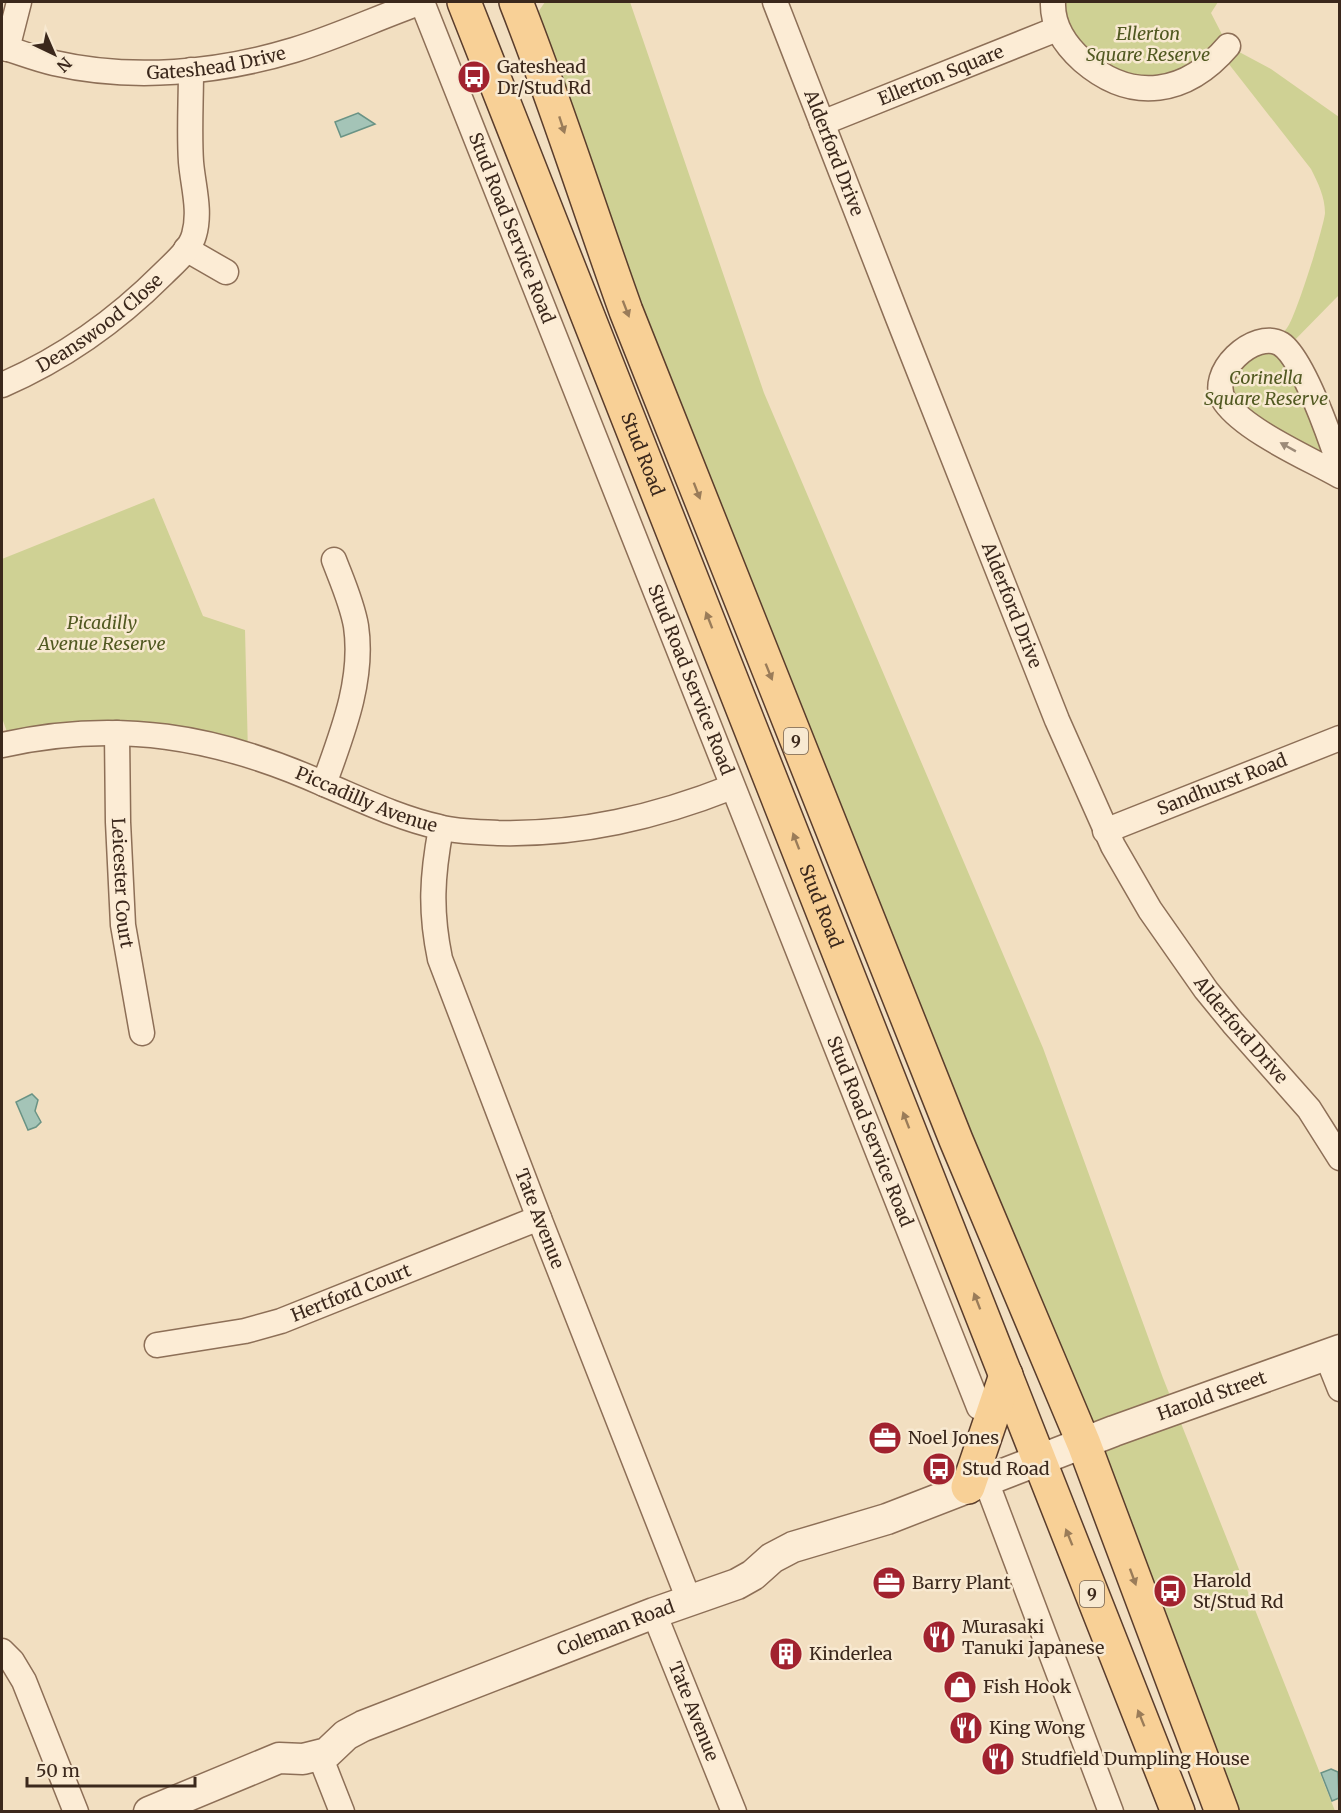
<svg xmlns="http://www.w3.org/2000/svg" width="1341" height="1813" viewBox="0 0 1341 1813" font-family="Merriweather,serif">
  <rect width="100%" height="100%" fill="#f2dfc1"/>
  <g fill="#cfd194">
    <path d="M 545,2 L 630,2 L 764,393 L 1043,1048 L 1163,1378 L 1335,1811 L 1224,1811 L 626,311 L 536,15 Z"/>
    <path d="M 1053,2 L 1218,2 L 1211,13 L 1228,46 L 1271,69 L 1339,117 L 1339,295 L 1286,349 L 1339,467 L 1252,427 L 1221,379 C 1243,363 1270,350 1287,328 C 1295,319 1324,227 1325,213 C 1325,197 1318,183 1311,169 L 1221,54 L 1189,79 L 1101,75 Z"/>
    <path d="M 154,498 L 203,616 L 245,630 L 248,754 L 218,745 L 11,743 L 2,718 L 2,559 Z"/>
  </g>
  <g fill="#a4c4b7" stroke="#6a9385" stroke-width="1.5">
    <path d="M 358,113 L 375,124 L 341,137 L 335,122 Z"/>
    <path d="M 32,1094 L 38,1100 L 35,1111 L 41,1122 L 36,1127 L 28,1130 L 16,1102 Z"/>
    <path d="M 1331,1769 L 1338,1772 L 1339,1798 L 1332,1801 L 1321,1773 Z"/>
  </g>
  <g fill="none" stroke-linecap="round" stroke-linejoin="round">
    <defs>
      <g id="minor">
        <path id="s1" d="M 422,2 L 979,1407"/>
        <path id="s2" d="M 775,2 L 898,318 L 1057,720 L 1113,846 L 1150,910 L 1206,990 L 1233,1023 L 1309,1109 L 1340,1158"/>
        <path d="M 1053,2 C 1052,26 1065,45 1083,61 C 1133,104 1187,94 1228,46"/>
        <path id="s3" d="M 2,47 C 19,52 36,59 54,63 C 132,81 218,73 294,50 C 337,37 379,17 422,2"/>
        <path d="M 7,49 L 19,2"/>
        <path id="s4" d="M 822,123 L 1057,29"/>
        <path d="M 186,249 L 226,272"/>
        <path id="s5" d="M 2,385 C 62,359 116,321 163,274 C 174,263 190,250 194,235 C 201,211 193,186 191,162 C 189,132 191,101 191,70"/>
        <path d="M 1340,467 C 1331,440 1303,358 1281,344 C 1255,328 1205,374 1225,402 C 1246,431 1306,457 1340,476"/>
        <path id="s6" d="M 117,733 L 118,822 L 123,925 L 142,1033"/>
        <path id="s7" d="M 2,745 C 117,719 217,736 324,784 C 362,800 399,818 439,827 C 457,832 478,832 498,833 C 580,835 656,817 732,787"/>
        <path d="M 324,784 C 342,734 364,680 356,626 C 352,603 342,581 334,560"/>
        <path id="s8" d="M 441,828 C 432,876 430,911 440,959 L 539,1218 L 689,1600"/>
        <path id="s9" d="M 1105,831 L 1340,738"/>
        <path id="s10" d="M 157,1345 L 245,1331 L 281,1321 L 539,1218"/>
        <path d="M 1326,1354 L 1340,1389"/>
        <path d="M 986,1481 L 1111,1812"/>
        <path id="s11" d="M 654,1613 L 734,1812"/>
        <path d="M 2,1651 L 12,1661 L 24,1681 L 76,1812"/>
        <path d="M 320,1756 L 342,1812"/>
      </g>
      <g id="tertiary">
        <path id="s12" d="M 149,1812 L 279,1758 L 303,1759 L 327,1753 L 346,1735 L 363,1726 L 654,1613 L 737,1584 L 753,1575 L 772,1558 L 793,1547 L 887,1519 L 1114,1431 L 1340,1350"/>
      </g>
      <g id="primary">
        <path id="s13" d="M 464,2 L 1178,1812"/>
        <path d="M 516,2 C 556,103 589,208 626,311 L 956,1140 L 1084,1444 L 1222,1812"/>
        <path d="M 968,1487 L 1006,1375"/>
      </g>
    </defs>
    <use href="#minor" stroke="#8d6f57" stroke-width="27"/>
    <use href="#tertiary" stroke="#8d6f57" stroke-width="33"/>
    <use href="#primary" stroke="#5a3d2c" stroke-width="36"/>
    <use href="#minor" stroke="#fcecd5" stroke-width="24"/>
    <use href="#tertiary" stroke="#fcecd5" stroke-width="30"/>
    <use href="#primary" stroke="#f8d096" stroke-width="33"/>
  </g>
  <defs><path id="oneway-solid" d="M-6-.8H1V-3.2L6.5 0L1 3.2V.8H-6Z" transform="scale(1.5)"/></defs>
  <g fill="#9a7c59">
    <use href="#oneway-solid" transform="translate(562 125) rotate(72)"/>
    <use href="#oneway-solid" transform="translate(626 309) rotate(69)"/>
    <use href="#oneway-solid" transform="translate(697 491) rotate(69)"/>
    <use href="#oneway-solid" transform="translate(709 620) rotate(-111)"/>
    <use href="#oneway-solid" transform="translate(769 672) rotate(68)"/>
    <use href="#oneway-solid" transform="translate(796 841) rotate(-111)"/>
    <use href="#oneway-solid" transform="translate(906 1120) rotate(-111)"/>
    <use href="#oneway-solid" transform="translate(977 1301) rotate(-111)"/>
    <use href="#oneway-solid" transform="translate(1069 1537) rotate(-112)"/>
    <use href="#oneway-solid" transform="translate(1133 1577) rotate(70)"/>
    <use href="#oneway-solid" transform="translate(1141 1718) rotate(-112)"/>
  </g>
  <use fill="#9c8a78" href="#oneway-solid" transform="translate(1288 447) rotate(-151)"/>
  <defs>
    <symbol id="bus-disc" viewBox="-11 -11 22 22"><circle r="9.5" fill="#a1222f" stroke="#f8e9d1"/><path d="M-5-6H5V4H4V6H2V4H-2V6H-4V4H-5ZM-3.5-4V0h7V-4ZM-3.5 1.2v1.5H-2V1.2ZM2 1.2v1.5H3.5V1.2Z" fill="#fff"/></symbol>
    <symbol id="office-disc" viewBox="-11 -11 22 22"><circle r="9.5" fill="#a1222f" stroke="#f8e9d1"/><path d="M-6-3h4V-5.5h4V-3h4V5H-6ZM-1-4.5V-3h2v-1.5ZM-6 0V1H6V0Z" fill="#fff"/></symbol>
    <symbol id="restaurant-disc" viewBox="-11 -11 22 22"><circle r="9.5" fill="#a1222f" stroke="#f8e9d1"/><path d="M-5-6h1v4h1v-4h1v4h1v-4h1v5L-1.5 .5V6h-2V.5L-5-1ZM5-6V6H3V1.5H1.5Q1.5-4 5-6Z" fill="#fff"/></symbol>
    <symbol id="building-disc" viewBox="-11 -11 22 22"><circle r="9.5" fill="#a1222f" stroke="#f8e9d1"/><path d="M-4-6H4V6H1V3H-1V6H-4ZM-2.5-4.3h1.7v1.8h-1.7ZM.8-4.3h1.7v1.8H.8ZM-2.5-1h1.7V.8h-1.7ZM.8-1h1.7V.8H.8Z" fill="#fff"/></symbol>
    <symbol id="shop-disc" viewBox="-11 -11 22 22"><circle r="9.5" fill="#a1222f" stroke="#f8e9d1"/><path d="M-5-2.5h2.3a2.7 3.5 0 0 1 5.4 0H5L5.5 6h-11ZM-1.5-2.5h3a1.5 2.3 0 0 0-3 0Z" fill="#fff"/></symbol>
  </defs>
  <g fill-rule="evenodd">
    <use href="#bus-disc" x="455" y="58" width="38" height="38"/>
    <use href="#office-disc" x="866" y="1419" width="38" height="38"/>
    <use href="#bus-disc" x="920" y="1450" width="38" height="38"/>
    <use href="#office-disc" x="870" y="1564" width="38" height="38"/>
    <use href="#bus-disc" x="1151" y="1572" width="38" height="38"/>
    <use href="#restaurant-disc" x="920" y="1618" width="38" height="38"/>
    <use href="#building-disc" x="767" y="1635" width="38" height="38"/>
    <use href="#shop-disc" x="941" y="1668" width="38" height="38"/>
    <use href="#restaurant-disc" x="947" y="1709" width="38" height="38"/>
    <use href="#restaurant-disc" x="979" y="1740" width="38" height="38"/>
  </g>
  <g text-anchor="middle" stroke-width="5" stroke-linejoin="round" paint-order="stroke">
    <g fill="#f8e9d1" stroke="#746252" stroke-width="1.5">
      <rect x="784" y="728" width="24" height="26" rx="4.5"/>
      <rect x="1080" y="1581" width="24" height="26" rx="4.5"/>
    </g>
    <g font-size="16" font-weight="bold" fill="#3b281c">
      <text x="796" y="747">9</text>
      <text x="1092" y="1600">9</text>
    </g>
    <g font-size="18" font-style="italic" fill="#515921" stroke="#f8e9d1">
      <text x="1148" y="40">Ellerton<tspan x="1148" dy="21">Square Reserve</tspan></text>
      <text x="1266" y="384">Corinella<tspan x="1266" dy="21">Square Reserve</tspan></text>
      <text x="102" y="629">Picadilly<tspan x="102" dy="21">Avenue Reserve</tspan></text>
    </g>
    <g font-size="18" fill="#3b281c" stroke="#f8e9d1">
      <text dy="6" stroke="none"><textPath href="#s3" startOffset="218">Gateshead Drive</textPath></text>
      <text dy="6" stroke="none"><textPath href="#s4" startOffset="128">Ellerton Square</textPath></text>
      <text dy="6" stroke="none"><textPath href="#s2" startOffset="162">Alderford Drive</textPath></text>
      <text dy="6" stroke="none"><textPath href="#s1" startOffset="243">Stud Road Service Road</textPath></text>
      <text dy="6" stroke="none"><textPath href="#s5" startOffset="116">Deanswood Close</textPath></text>
      <text dy="6" stroke="none"><textPath href="#s13" startOffset="486">Stud Road</textPath></text>
      <text dy="6" stroke="none"><textPath href="#s2" startOffset="648">Alderford Drive</textPath></text>
      <text dy="6" stroke="none"><textPath href="#s1" startOffset="729">Stud Road Service Road</textPath></text>
      <text dy="6" stroke="none"><textPath href="#s9" startOffset="126">Sandhurst Road</textPath></text>
      <text dy="6" stroke="none"><textPath href="#s7" startOffset="376">Piccadilly Avenue</textPath></text>
      <text dy="6" stroke="none"><textPath href="#s6" startOffset="150">Leicester Court</textPath></text>
      <text dy="6" stroke="none"><textPath href="#s13" startOffset="972">Stud Road</textPath></text>
      <text dy="6" stroke="none"><textPath href="#s2" startOffset="1134">Alderford Drive</textPath></text>
      <text dy="6" stroke="none"><textPath href="#s1" startOffset="1215">Stud Road Service Road</textPath></text>
      <text dy="6" stroke="none"><textPath href="#s8" startOffset="410">Tate Avenue</textPath></text>
      <text dy="6" stroke="none"><textPath href="#s10" startOffset="202">Hertford Court</textPath></text>
      <text dy="6" stroke="none"><textPath href="#s12" startOffset="1148">Harold Street</textPath></text>
      <text dy="6" stroke="none"><textPath href="#s12" startOffset="506">Coleman Road</textPath></text>
      <text dy="6" stroke="none"><textPath href="#s11" startOffset="106">Tate Avenue</textPath></text>
    </g>
    <g font-size="18" fill="#3b281c" stroke="#f8e9d1" text-anchor="start">
      <text x="497" y="73">Gateshead<tspan x="497" dy="21">Dr/Stud Rd</tspan></text>
      <text x="908" y="1444">Noel Jones</text>
      <text x="962" y="1475">Stud Road</text>
      <text x="1193" y="1587">Harold<tspan x="1193" dy="21">St/Stud Rd</tspan></text>
      <text x="912" y="1589">Barry Plant</text>
      <text x="962" y="1633">Murasaki<tspan x="962" dy="21">Tanuki Japanese</tspan></text>
      <text x="809" y="1660">Kinderlea</text>
      <text x="983" y="1693">Fish Hook</text>
      <text x="989" y="1734">King Wong</text>
      <text x="1021" y="1765">Studfield Dumpling House</text>
    </g>
  </g>
  <rect width="1341" height="1813" fill="none" stroke="#3b281c" stroke-width="6"/>
  <g transform="translate(54 54) rotate(136)" stroke="#f8e9d1" stroke-width="4.5" paint-order="stroke">
  <path d="M0-4.5L10 22L0 15L-10 22Z" fill="#3b281c"/>
  <text y="-9" font-size="16" font-weight="bold" text-anchor="middle" fill="#3b281c">N</text>
  </g>
  <path d="M27 1777v9h168v-9" fill="none" stroke="#3b281c" stroke-width="3"/>
  <text x="36" y="1777" font-size="18" fill="#3b281c" stroke="#f8e9d1" stroke-width="4.5" paint-order="stroke">50 m</text>
</svg>
